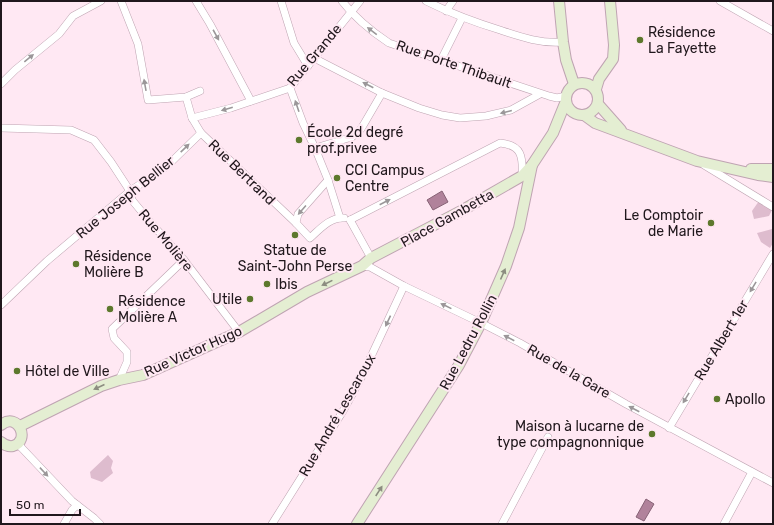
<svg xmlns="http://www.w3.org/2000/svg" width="774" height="525" viewBox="0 0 774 525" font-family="Rubik,sans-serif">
  <rect width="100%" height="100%" fill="#ffe8f3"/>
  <g fill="#debcce">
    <path d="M 759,201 L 772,210 L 769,216 L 754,219 L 752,211 Z"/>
    <path d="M 772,229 L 773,243 L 770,248 L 761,242 L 757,233 Z"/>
    <path d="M 108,455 L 113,461 L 111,468 L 113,473 L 102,482 L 91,478 L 90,472 Z"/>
  </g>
  <g fill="#b1829b" stroke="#866275">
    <path d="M 442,191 L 448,202 L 433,210 L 427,200 Z"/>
    <path d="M 646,499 L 654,504 L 644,521 L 636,517 Z"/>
  </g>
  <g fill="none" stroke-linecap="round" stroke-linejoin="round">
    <defs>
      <g id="minor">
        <path d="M 121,1 L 138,44 L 148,100 L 186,97 L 200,91"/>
        <path d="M 196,1 L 210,24 L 251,101"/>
        <path d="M 281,1 L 294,43 L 308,66"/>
        <path d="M 342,1 C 355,18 371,31 389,43 L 549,96 L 557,98 L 566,96"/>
        <path d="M 426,1 C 450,13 474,22 500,30 C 521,37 541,44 563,42"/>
        <path d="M 720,1 L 773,31"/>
        <path d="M 446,11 L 453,1"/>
        <path d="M 314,58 L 382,93 L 419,108 L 442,115 L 460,118 L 486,116 L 511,110 L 540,94"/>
        <path d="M 441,60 L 462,18"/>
        <path d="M 1,84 L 15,70 L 59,34 L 73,16 L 101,1"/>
        <path d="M 290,88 L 303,123 L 315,148 L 328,180 L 340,218"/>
        <path d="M 186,97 L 192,118 L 201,133 L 296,223"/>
        <path d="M 192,118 L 231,108 L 290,88 L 360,1"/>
        <path d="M 1,128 L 71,130 L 94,140 L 111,162 L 130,191 L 132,200 L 151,223 L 184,260 L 239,332"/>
        <path d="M 315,148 L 352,137 L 361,129 L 382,93"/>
        <path d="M 704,165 L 773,207"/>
        <path d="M 328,180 L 298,214 L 296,223 L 310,238 C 320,229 330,217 344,218"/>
        <path d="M 350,220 L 500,143 C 522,145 523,157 522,176"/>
        <path d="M 350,220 L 371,258"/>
        <path d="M 362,266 L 370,267 L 404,286 L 481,323 L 520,343 L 626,404 L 773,483"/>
        <path d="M 1,305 L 47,261 L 130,191 L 166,167 L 201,133"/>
        <path d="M 119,380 L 127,362 L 127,352 L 114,338 L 112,329 L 184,260"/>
        <path d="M 669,428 L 773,254"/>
        <path d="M 17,443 L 72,501 L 94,518 L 100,524"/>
        <path d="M 64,524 L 72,510 L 77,505"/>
        <path d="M 272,524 L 343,411 L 360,380 L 404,286"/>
        <path d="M 502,524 L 548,437"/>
        <path d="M 724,524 L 752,472"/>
      </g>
      <g id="secondary">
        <path d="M 559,1 L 563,42 L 566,60 L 574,84"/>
        <circle cx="582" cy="99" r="16"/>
        <path d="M 596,89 L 599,79 L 613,59 L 614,45 L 610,1"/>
        <path d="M 598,104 L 621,130"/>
        <path d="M 584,115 L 595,123 L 697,161 L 758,175 L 773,177"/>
        <path d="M 751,169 L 773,169"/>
        <path d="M 1,425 C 18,411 31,441 13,446 C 8,447 5,445 1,442"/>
        <path d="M 20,426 L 101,386 L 119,380 L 143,375 L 239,332 L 307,292 L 362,266 L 371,258 L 461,211 L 522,176 L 532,165 L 553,133 L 566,101"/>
        <path d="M 357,524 L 459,365 L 481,323 L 506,266 L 519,228 L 532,165"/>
      </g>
    </defs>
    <use href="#minor" stroke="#bfa4b2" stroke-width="8"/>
    <use href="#secondary" stroke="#bfa4b2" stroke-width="12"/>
    <use href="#minor" stroke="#fff" stroke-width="7"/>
    <use href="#secondary" stroke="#e4eed2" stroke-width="10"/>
  </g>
  <defs><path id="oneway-solid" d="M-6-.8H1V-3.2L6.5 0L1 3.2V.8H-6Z"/></defs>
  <g fill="#9b9799">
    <use href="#oneway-solid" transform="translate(372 31) rotate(-143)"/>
    <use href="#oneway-solid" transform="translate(216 35) rotate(61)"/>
    <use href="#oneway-solid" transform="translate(29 58) rotate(-39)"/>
    <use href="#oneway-solid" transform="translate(145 85) rotate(-100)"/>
    <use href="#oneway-solid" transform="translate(368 85) rotate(-153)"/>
    <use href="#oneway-solid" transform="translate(297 106) rotate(-109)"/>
    <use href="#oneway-solid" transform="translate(227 109) rotate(164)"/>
    <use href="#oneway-solid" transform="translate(506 112) rotate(166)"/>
    <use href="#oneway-solid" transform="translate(185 148) rotate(-44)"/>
    <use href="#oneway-solid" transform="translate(385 202) rotate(-27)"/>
    <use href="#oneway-solid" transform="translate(302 210) rotate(131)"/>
    <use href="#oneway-solid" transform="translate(753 287) rotate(121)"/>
    <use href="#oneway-solid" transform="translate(446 306) rotate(-154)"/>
    <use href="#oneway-solid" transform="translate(388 321) rotate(115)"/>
    <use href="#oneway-solid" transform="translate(509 338) rotate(-152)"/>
    <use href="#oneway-solid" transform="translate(686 398) rotate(121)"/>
    <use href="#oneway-solid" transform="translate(634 409) rotate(-152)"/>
    <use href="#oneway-solid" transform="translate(44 472) rotate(47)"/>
  </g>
  <g fill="#8c8d80">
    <use href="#oneway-solid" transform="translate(503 274) rotate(-66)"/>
    <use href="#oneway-solid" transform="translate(327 283) rotate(154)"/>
    <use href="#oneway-solid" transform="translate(99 387) rotate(156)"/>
    <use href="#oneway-solid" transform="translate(379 491) rotate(-57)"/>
  </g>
  <g fill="#5d782c" stroke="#ffe8f3" stroke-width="1.5">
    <circle cx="640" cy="40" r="4"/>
    <circle cx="299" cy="140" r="4"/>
    <circle cx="337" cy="178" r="4"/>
    <circle cx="711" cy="223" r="4"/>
    <circle cx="295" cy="235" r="4"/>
    <circle cx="76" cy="264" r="4"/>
    <circle cx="267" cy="284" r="4"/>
    <circle cx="250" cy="299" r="4"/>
    <circle cx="110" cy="309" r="4"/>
    <circle cx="17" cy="371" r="4"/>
    <circle cx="717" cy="399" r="4"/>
    <circle cx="652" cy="434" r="4"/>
  </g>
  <g text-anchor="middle" stroke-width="4" stroke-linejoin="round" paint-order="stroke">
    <g font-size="14" fill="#20171c" stroke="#ffe8f3" text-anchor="start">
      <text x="648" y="37">Résidence<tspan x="648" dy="16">La Fayette</tspan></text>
      <text x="307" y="137">École 2d degré<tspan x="307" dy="16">prof.privee</tspan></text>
      <text x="345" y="175">CCI Campus<tspan x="345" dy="16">Centre</tspan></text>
      <text x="703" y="220" text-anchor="end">Le Comptoir<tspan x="703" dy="16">de Marie</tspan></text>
      <text x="295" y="255" text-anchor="middle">Statue de<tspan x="295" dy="16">Saint-John Perse</tspan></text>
      <text x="84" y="261">Résidence<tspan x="84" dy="16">Molière B</tspan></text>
      <text x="275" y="289">Ibis</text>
      <text x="242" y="304" text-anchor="end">Utile</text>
      <text x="118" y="306">Résidence<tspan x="118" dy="16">Molière A</tspan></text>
      <text x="25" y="376">Hôtel de Ville</text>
      <text x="725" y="404">Apollo</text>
      <text x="644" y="431" text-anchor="end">Maison à lucarne de<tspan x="644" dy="16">type compagnonnique</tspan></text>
    </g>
    <g font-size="14" fill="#20171c" stroke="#ffe8f3">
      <text transform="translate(314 55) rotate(-50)" y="5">Rue Grande</text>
      <text transform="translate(454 64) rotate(19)" y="5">Rue Porte Thibault</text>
      <text transform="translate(242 172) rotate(44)" y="5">Rue Bertrand</text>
      <text transform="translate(125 197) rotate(-39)" y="5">Rue Joseph Bellier</text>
      <text transform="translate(447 218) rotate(-29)" y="5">Place Gambetta</text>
      <text transform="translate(166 240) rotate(50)" y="5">Rue Molière</text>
      <text transform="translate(721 340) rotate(-59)" y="5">Rue Albert 1er</text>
      <text transform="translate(468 342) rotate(-62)" y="5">Rue Ledru Rollin</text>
      <text transform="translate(193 351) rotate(-24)" y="5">Rue Victor Hugo</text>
      <text transform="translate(569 371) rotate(30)" y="5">Rue de la Gare</text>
      <text transform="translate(337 415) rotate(-60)" y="5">Rue André Lescaroux</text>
    </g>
  </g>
  <rect width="774" height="525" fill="none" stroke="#20171c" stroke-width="4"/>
  <path d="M10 509v6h70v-6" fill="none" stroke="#20171c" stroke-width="2"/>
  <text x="16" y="509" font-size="12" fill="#20171c" stroke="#ffe8f3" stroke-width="3" paint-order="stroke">50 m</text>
</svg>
